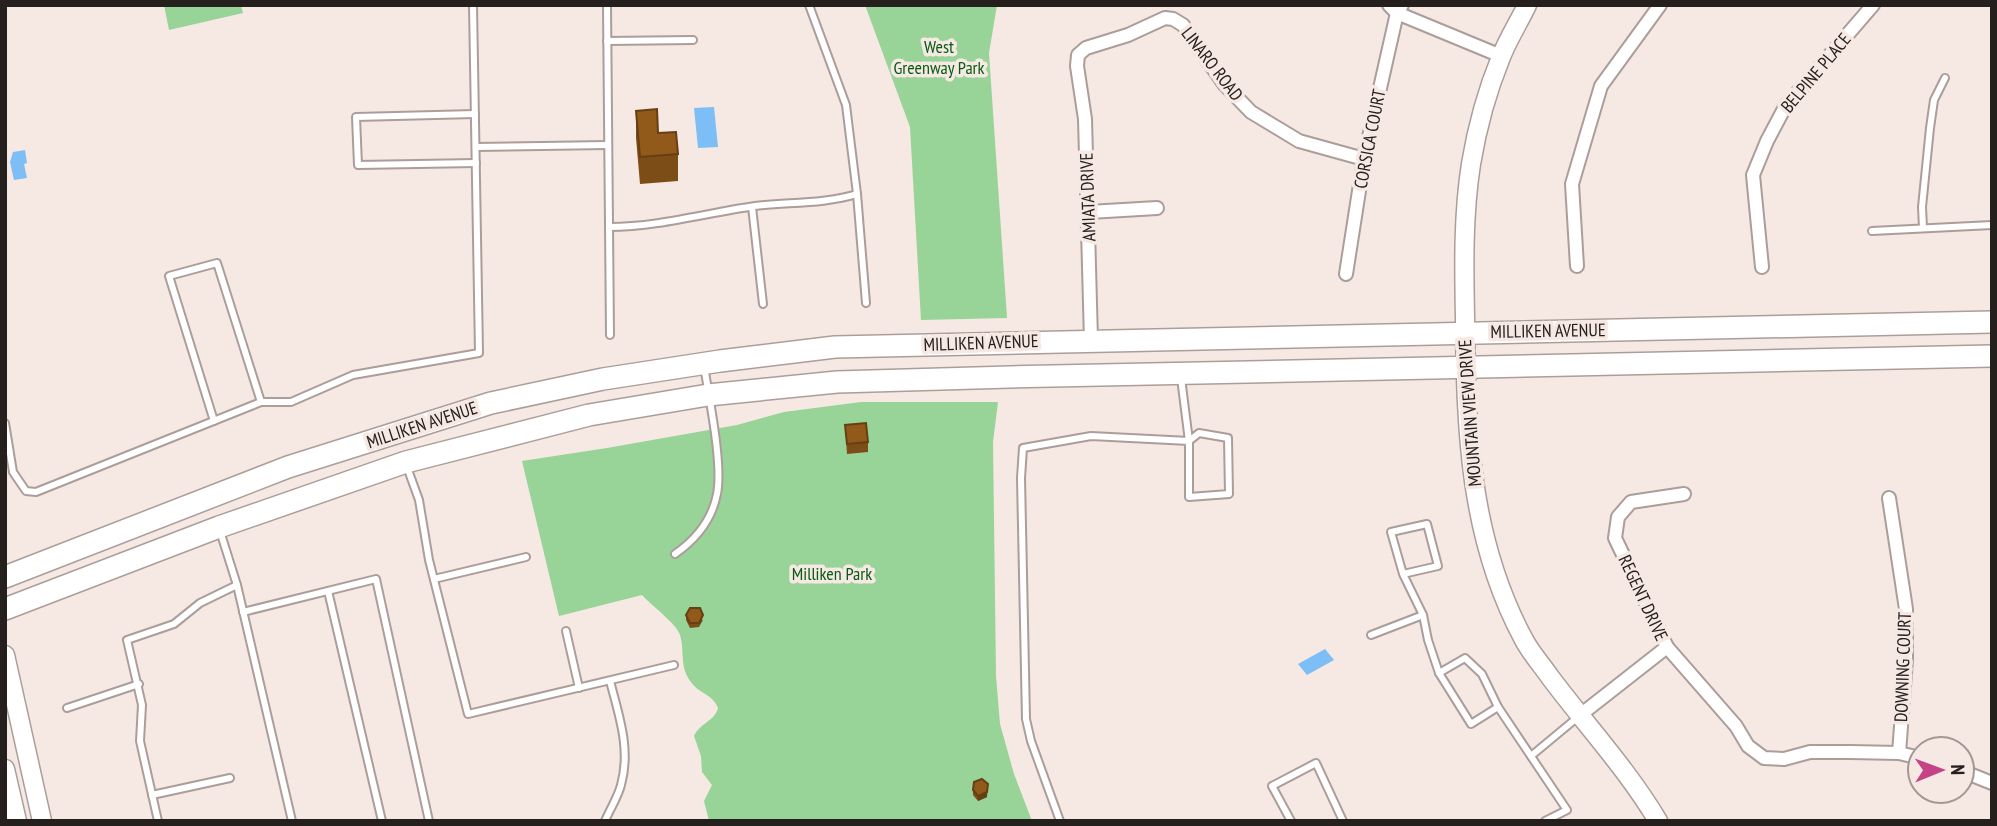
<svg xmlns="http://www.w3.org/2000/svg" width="1997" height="826" viewBox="0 0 1997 826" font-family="'PT Sans Narrow',sans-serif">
  <rect width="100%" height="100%" fill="#f6e8e3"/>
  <g fill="#98d398">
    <path d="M 164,5 L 241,5 L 243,13 L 169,30 Z"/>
    <path d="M 865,5 L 997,5 L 989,53 L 1007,318 L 921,320 L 910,127 Z"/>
    <path d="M 861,402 L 998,402 L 993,442 L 996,676 L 1000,724 L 1014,774 L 1032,821 L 709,821 L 704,801 L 712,785 L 702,772 L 701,756 L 694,736 C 700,723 715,721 718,708 C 713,694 699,694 691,682 C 679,667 685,652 680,635 C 677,624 651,605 642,595 L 559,616 L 522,461 L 607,448 L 737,425 L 784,412 Z"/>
  </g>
  <g fill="#7ebef6">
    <path d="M 714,107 L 718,147 L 698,148 L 694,108 Z"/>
    <path d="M 25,150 L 27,163 L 24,164 L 27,178 L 14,180 L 10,162 L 13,152 Z"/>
    <path d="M 1325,649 L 1334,660 L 1307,675 L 1298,664 Z"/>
  </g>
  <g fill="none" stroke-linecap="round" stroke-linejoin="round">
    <defs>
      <g id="lane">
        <path d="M 607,5 L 610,335"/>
        <path d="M 809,5 L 846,105 L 857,194 L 866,303"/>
        <path d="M 607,41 L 693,40"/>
        <path d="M 475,114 L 356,117 L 358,165 L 476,163"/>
        <path d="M 476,147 L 608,145"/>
        <path d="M 752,207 L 763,304"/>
        <path d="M 609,227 C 658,227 706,213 755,206 C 789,202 824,204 857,194"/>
        <path d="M 1923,228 L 1922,207 L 1930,128 L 1934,100 L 1945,78"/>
        <path d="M 1872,231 L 1992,225"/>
        <path d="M 214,421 L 169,276 L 217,263 L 261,402"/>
        <path d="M 5,423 L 13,472 L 26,491 L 36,492 L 261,402 L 291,402 L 353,375 L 479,353 L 473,5"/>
        <path d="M 407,467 L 419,500 L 429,560 L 468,714 L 674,665"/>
        <path d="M 220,531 L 237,585 L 292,821"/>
        <path d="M 675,554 C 695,540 712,520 717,494 C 723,464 709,398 704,366"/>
        <path d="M 1403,574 L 1438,566 L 1427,524 L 1391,532 L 1403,574 L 1423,615 L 1428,640 L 1439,673 L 1471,724 L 1498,707"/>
        <path d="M 434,579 L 526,557"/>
        <path d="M 328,591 L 382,821"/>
        <path d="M 243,612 L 376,579 L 429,821"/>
        <path d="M 566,631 L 579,688"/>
        <path d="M 1371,635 L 1423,615"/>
        <path d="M 1439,673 L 1465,658 L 1482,674 L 1498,707 L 1567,810 L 1545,821"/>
        <path d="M 67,708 L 139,684"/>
        <path d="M 1531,756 L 1578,717"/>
        <path d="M 152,795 L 230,778"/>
        <path d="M 158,821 L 140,741 L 142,705 L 127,640 L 174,624 L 200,603 L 237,585"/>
        <path d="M 605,821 C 610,809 618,797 621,785 C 631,749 619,716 610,681"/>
        <path d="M 1060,821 L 1031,741 L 1026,719 L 1021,478 L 1023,448 L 1091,436 L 1189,441 L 1199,433 L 1228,438 L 1229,494 L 1189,497 L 1189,441 L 1181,378"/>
        <path d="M 1291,821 L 1272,786 L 1316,763 L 1343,821"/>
      </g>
      <g id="street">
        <path d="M 1389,5 L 1397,13 L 1501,56"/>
        <path d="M 1089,212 L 1157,208"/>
        <path d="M 1577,266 L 1572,184 L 1601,86 L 1660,5"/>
        <path d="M 1762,267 L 1753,175 L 1767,141 L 1785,107 L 1873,5"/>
        <path d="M 1346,274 L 1364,159 L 1397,13 L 1402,5"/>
        <path d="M 1091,340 L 1085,119 L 1077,66 L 1078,55 L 1086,48 L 1128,35 L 1165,18 L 1173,19 L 1183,25 L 1224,84 L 1251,112 L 1299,141 L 1364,159"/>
        <path d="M 1684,494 L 1631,502 L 1618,517 L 1615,538 L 1667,647 L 1736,726 L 1748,746 L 1764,758 L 1784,759 L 1810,752 L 1850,752 L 1899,753 L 1920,758"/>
        <path d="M 1889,498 L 1906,609 L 1906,660 L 1899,753"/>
        <path d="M 1579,716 L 1667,647"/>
        <path d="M 1962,771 L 1992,783"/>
      </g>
      <g id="secondary">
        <path d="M 1527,5 C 1519,22 1508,39 1501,57 C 1487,91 1477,128 1471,164 C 1463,215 1464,266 1465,318 C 1466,429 1469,537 1523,638 C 1530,652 1541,664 1550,677 C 1586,725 1627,769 1658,821"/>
        <path d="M 5,655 L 42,821"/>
        <path d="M 5,769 L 17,821"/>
      </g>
      <g id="primary">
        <path d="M 5,577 L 288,467 L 491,403 L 603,379 L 720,361 L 835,347 L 1992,322"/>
        <path d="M 5,609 L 219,527 L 406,462 L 589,415 L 708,395 L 837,382 L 1010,377 L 1992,356"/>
      </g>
    </defs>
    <use href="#lane" stroke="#ab9e9a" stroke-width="10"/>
    <use href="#street" stroke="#ab9e9a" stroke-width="16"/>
    <use href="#secondary" stroke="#ab9e9a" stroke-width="21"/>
    <use href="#primary" stroke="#ab9e9a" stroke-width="24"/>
    <use href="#lane" stroke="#fff" stroke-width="6"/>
    <use href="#street" stroke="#fff" stroke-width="12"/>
    <use href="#secondary" stroke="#fff" stroke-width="18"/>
    <use href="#primary" stroke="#fff" stroke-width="21"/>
  </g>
  <g fill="#7d4d17">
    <path d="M 636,111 L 678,154 L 678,181 L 640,184 L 636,138 Z"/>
    <path d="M 845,425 L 868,442 L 868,452 L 847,454 Z"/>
    <path d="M 686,615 L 703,620 L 699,627 L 690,628 L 686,620 Z"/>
    <path d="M 988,784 L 987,797 L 978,801 L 973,795 L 973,790 Z"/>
  </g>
  <path fill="#663f13" d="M 987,792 L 987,797 L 978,801 L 978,796 Z"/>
  <g fill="#915a1b" stroke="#663f13" stroke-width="2">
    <path d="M 657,109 L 658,133 L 676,132 L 678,154 L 640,157 L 636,111 Z"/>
    <path d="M 866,423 L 868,442 L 847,444 L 845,425 Z"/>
    <path d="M 690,608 L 700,608 L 703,615 L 699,623 L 690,623 L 686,615 Z"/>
    <path d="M 982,779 L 988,784 L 987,792 L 978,796 L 973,790 L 974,782 Z"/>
  </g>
  <g text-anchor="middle" stroke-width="7" stroke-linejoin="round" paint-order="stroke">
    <g font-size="18" fill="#065b13" stroke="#f6e8e3">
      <text x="939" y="53">West<tspan x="939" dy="21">Greenway Park</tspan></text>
      <text x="832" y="580">Milliken Park</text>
    </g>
    <g font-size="18" fill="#25201e" stroke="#f6e8e3">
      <text transform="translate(1212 64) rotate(52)" y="6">LINARO ROAD</text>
      <text transform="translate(1816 73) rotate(-50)" y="6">BELPINE PLACE</text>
      <text transform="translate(1370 139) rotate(-79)" y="6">CORSICA COURT</text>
      <text transform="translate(1088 197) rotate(-92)" y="6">AMIATA DRIVE</text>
      <text transform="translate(1548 331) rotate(-1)" y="6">MILLIKEN AVENUE</text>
      <text transform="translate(981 343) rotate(-2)" y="6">MILLIKEN AVENUE</text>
      <text transform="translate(1470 413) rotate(-94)" y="6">MOUNTAIN VIEW DRIVE</text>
      <text transform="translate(422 425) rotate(-18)" y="6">MILLIKEN AVENUE</text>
      <text transform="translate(1643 598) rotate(65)" y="6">REGENT DRIVE</text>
      <text transform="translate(1903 667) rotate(-88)" y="6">DOWNING COURT</text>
    </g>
  </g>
  <rect width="1997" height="826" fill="none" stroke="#25201e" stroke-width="14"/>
  <g transform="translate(1941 770) rotate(89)"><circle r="33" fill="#f6e8e3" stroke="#a29894" stroke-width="2"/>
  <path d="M0-5L12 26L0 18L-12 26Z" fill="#c64287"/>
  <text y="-10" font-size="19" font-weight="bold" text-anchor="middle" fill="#25201e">N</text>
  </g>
</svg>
